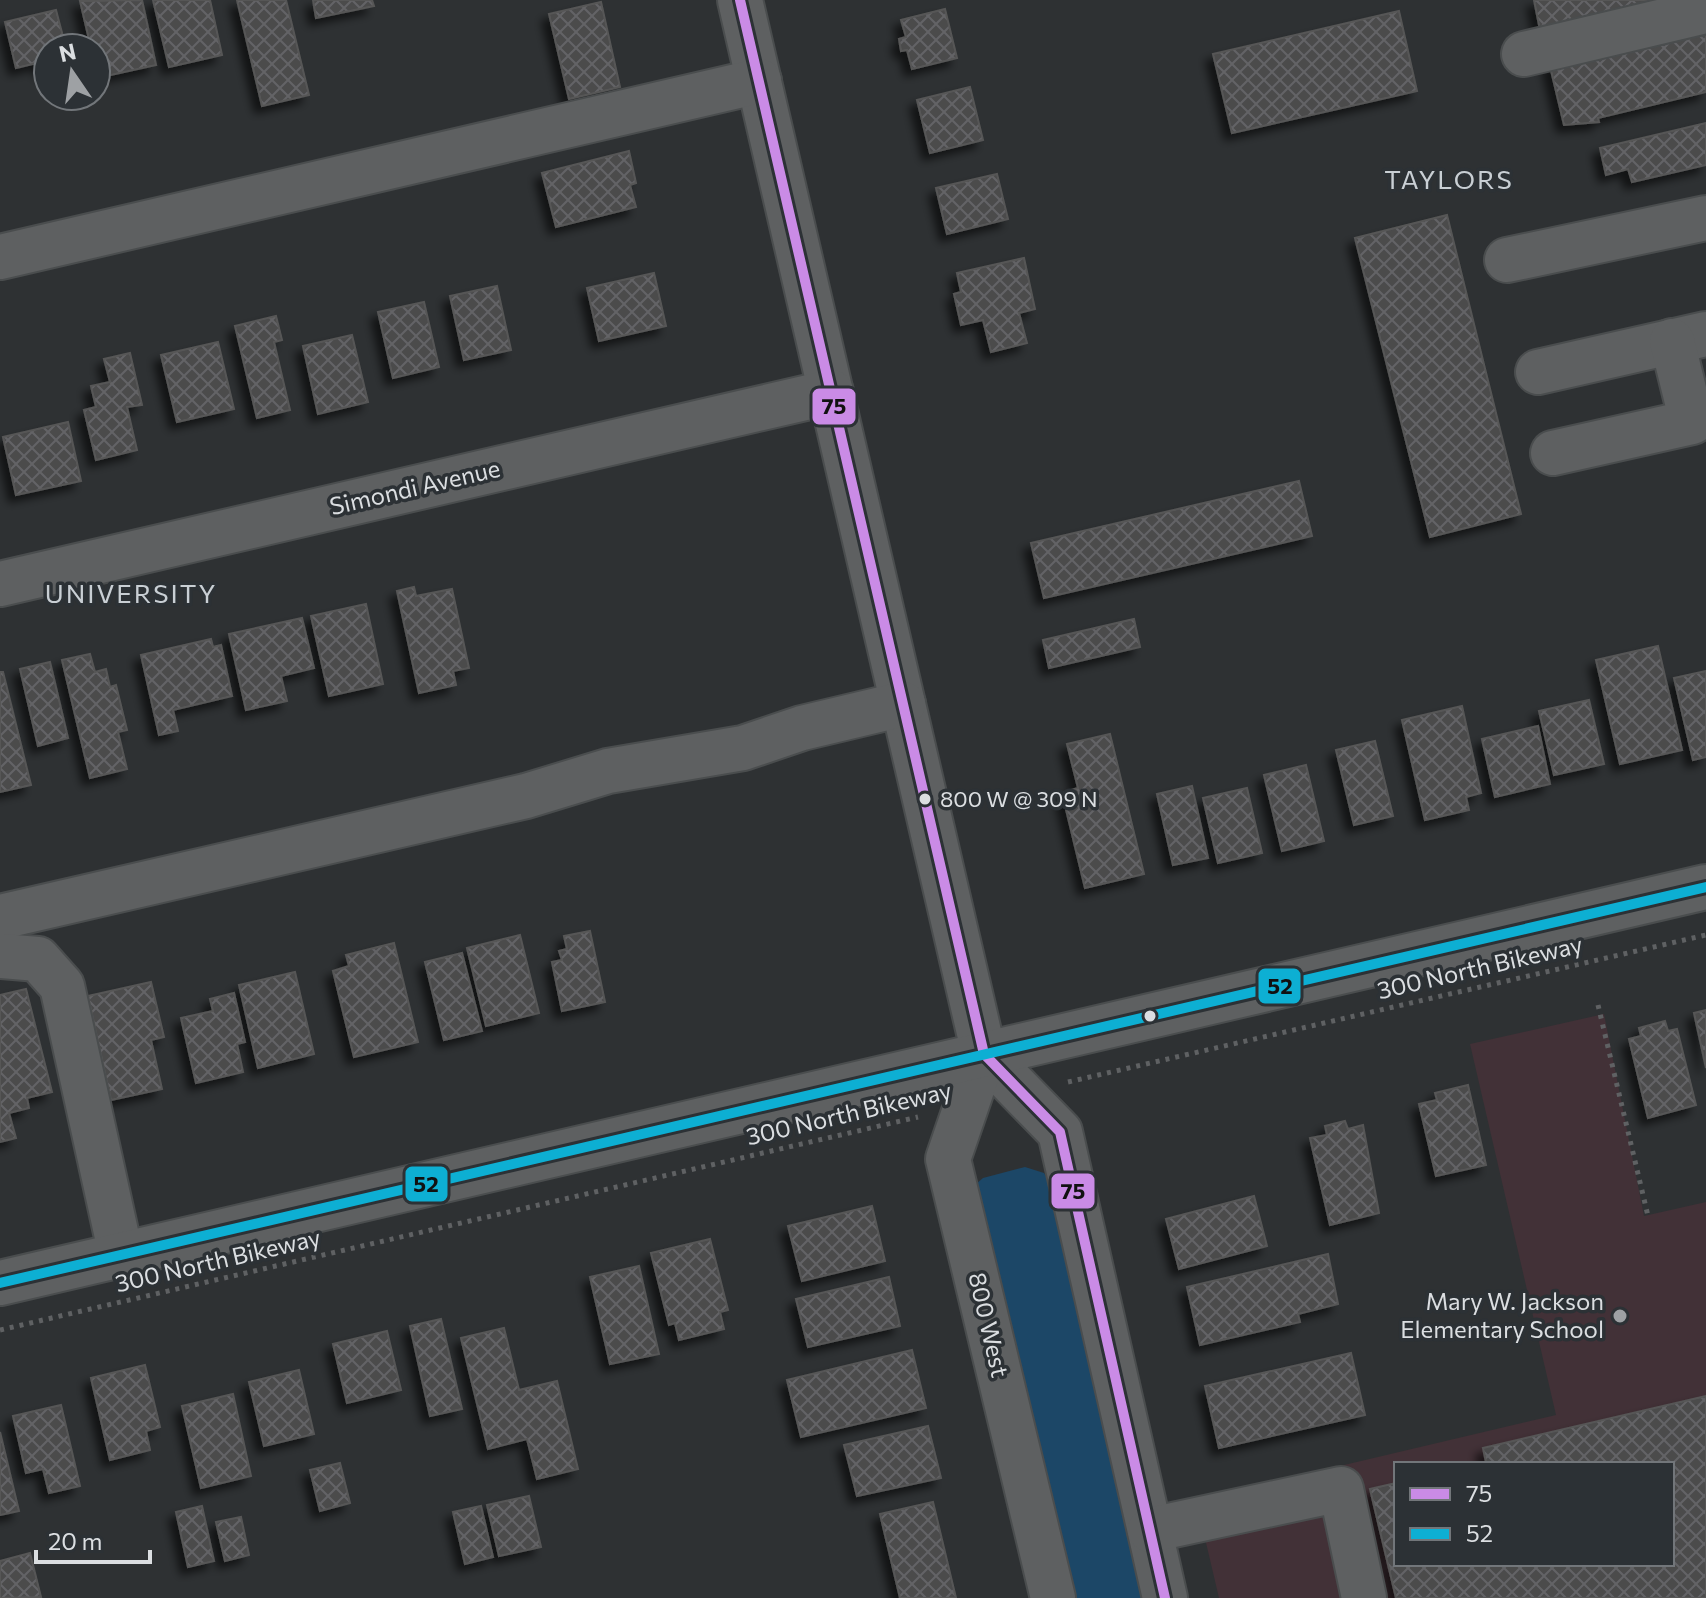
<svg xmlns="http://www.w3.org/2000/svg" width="1706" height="1598" viewBox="0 0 1706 1598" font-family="Commissioner,sans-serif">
  <defs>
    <pattern id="building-cross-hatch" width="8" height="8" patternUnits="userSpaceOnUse" patternTransform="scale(2)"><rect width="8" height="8" fill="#4b4b4c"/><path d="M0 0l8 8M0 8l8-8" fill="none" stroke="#646466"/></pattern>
    <filter id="shadow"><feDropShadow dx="-7" dy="7" stdDeviation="4" flood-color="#0009"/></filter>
  </defs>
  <rect width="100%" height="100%" fill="#2e3133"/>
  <path fill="#423137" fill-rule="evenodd" d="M 1604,1014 L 1644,1216 L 1706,1202 L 1706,1598 L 1219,1598 L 1196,1500 L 1556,1415 L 1470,1044 ZM 1396,1464 L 1672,1464 L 1672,1564 L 1396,1564 Z"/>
  <path fill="#1c4767" d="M 1025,1167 L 1044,1173 L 1049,1181 L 1145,1598 L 1062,1598 L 976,1184 L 983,1178 Z"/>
  <g fill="url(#building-cross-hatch)" stroke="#575757" stroke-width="2" filter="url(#shadow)">
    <path d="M 142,0 L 156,65 L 97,78 L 96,48 L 91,48 L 80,1 Z"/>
    <path d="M 153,0 L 210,0 L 222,55 L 169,67 Z"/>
    <path d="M 237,0 L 286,0 L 309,95 L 262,106 Z"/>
    <path d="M 313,0 L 372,0 L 374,6 L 316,18 Z"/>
    <path d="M 1534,0 L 1659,0 L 1574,19 L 1574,23 L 1540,30 Z"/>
    <path d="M 601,2 L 620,87 L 569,99 L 549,14 Z"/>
    <path d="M 945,9 L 957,58 L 912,69 L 907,50 L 901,51 L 899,39 L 906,37 L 901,20 Z"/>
    <path d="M 56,10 L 66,48 L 48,48 L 48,70 L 43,71 L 41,62 L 16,68 L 5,22 Z"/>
    <path d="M 1399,11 L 1417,91 L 1232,133 L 1213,54 Z"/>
    <path d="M 1706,29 L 1706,92 L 1598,118 L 1599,122 L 1564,125 L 1549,62 Z"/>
    <path d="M 970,87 L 983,140 L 930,153 L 917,100 Z"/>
    <path d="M 1706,123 L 1706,165 L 1632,182 L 1628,169 L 1606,175 L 1600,148 Z"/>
    <path d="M 629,151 L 636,183 L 630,185 L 636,207 L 556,227 L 542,173 Z"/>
    <path d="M 997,174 L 1008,219 L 947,234 L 936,188 Z"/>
    <path d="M 1447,215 L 1521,514 L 1430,537 L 1355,238 Z"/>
    <path d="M 1024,258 L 1035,309 L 1019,313 L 1027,343 L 991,352 L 983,320 L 961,325 L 954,294 L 961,292 L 957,273 Z"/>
    <path d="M 654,273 L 666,326 L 599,341 L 587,288 Z"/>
    <path d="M 497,286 L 511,350 L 464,360 L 450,296 Z"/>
    <path d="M 424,302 L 439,367 L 393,378 L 378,312 Z"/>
    <path d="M 276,316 L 282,340 L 274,342 L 290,410 L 257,418 L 235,326 Z"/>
    <path d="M 352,335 L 368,402 L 318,414 L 303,346 Z"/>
    <path d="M 218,342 L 234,409 L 177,422 L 161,355 Z"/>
    <path d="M 130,353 L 142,405 L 127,407 L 137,450 L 96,460 L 84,410 L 96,407 L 91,386 L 110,382 L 104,359 Z"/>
    <path d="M 68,422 L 81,481 L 16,495 L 3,437 Z"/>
    <path d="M 1299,481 L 1312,536 L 1044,598 L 1031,543 Z"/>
    <path d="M 414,587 L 416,596 L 452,589 L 469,668 L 453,671 L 456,685 L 419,693 L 397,591 Z"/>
    <path d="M 366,604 L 383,684 L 329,696 L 311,616 Z"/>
    <path d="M 302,618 L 314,668 L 281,676 L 287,701 L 246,710 L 229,634 Z"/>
    <path d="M 1134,619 L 1140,647 L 1049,668 L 1043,640 Z"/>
    <path d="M 211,639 L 213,647 L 221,645 L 232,696 L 173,710 L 178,731 L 159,735 L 141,655 Z"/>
    <path d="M 1658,646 L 1682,750 L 1620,764 L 1596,660 Z"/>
    <path d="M 90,654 L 95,672 L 106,669 L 110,687 L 116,685 L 127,730 L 118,732 L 127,769 L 90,778 L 62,660 Z"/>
    <path d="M 50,662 L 68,738 L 38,746 L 20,669 Z"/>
    <path d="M 1706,671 L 1706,757 L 1693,760 L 1674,678 Z"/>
    <path d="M 0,672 L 3,672 L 31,785 L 0,792 Z"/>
    <path d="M 1589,700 L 1604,764 L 1554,775 L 1539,711 Z"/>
    <path d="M 1462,706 L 1481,793 L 1466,797 L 1469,810 L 1425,820 L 1402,720 Z"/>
    <path d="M 1538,726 L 1550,784 L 1495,797 L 1482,739 Z"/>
    <path d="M 1110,734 L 1144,874 L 1085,888 L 1062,793 L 1078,788 L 1067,744 Z"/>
    <path d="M 1375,741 L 1393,816 L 1354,825 L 1336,750 Z"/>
    <path d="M 1306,765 L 1324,841 L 1282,851 L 1264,775 Z"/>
    <path d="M 1192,786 L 1208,858 L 1173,865 L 1157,794 Z"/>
    <path d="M 1247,788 L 1262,853 L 1218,863 L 1203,798 Z"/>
    <path d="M 590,931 L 605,1002 L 562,1011 L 552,962 L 562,960 L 559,951 L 567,949 L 564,936 Z"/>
    <path d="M 520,935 L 539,1013 L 486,1026 L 467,948 Z"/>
    <path d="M 394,943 L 418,1042 L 354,1057 L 333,971 L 349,966 L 346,955 Z"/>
    <path d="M 462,953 L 482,1031 L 444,1040 L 425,962 Z"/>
    <path d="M 295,972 L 314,1054 L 258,1068 L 239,985 Z"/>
    <path d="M 151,982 L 164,1037 L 151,1040 L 162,1089 L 111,1100 L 88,996 Z"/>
    <path d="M 26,989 L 52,1092 L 27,1098 L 29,1108 L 9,1113 L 16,1138 L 0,1142 L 0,995 Z"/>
    <path d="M 234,993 L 245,1042 L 237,1044 L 243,1072 L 196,1083 L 181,1018 L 213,1011 L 210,999 Z"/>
    <path d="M 1706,1010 L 1706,1068 L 1694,1013 Z"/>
    <path d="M 1665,1021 L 1668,1031 L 1677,1029 L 1696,1105 L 1648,1118 L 1629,1039 L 1641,1036 L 1639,1028 Z"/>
    <path d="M 1468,1085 L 1486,1165 L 1436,1176 L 1419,1104 L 1437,1100 L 1435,1093 Z"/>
    <path d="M 1345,1121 L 1348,1129 L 1363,1125 L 1379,1213 L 1330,1225 L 1310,1138 L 1327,1135 L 1325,1126 Z"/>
    <path d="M 1254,1196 L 1267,1246 L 1179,1269 L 1166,1219 Z"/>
    <path d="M 872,1206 L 885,1261 L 802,1281 L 788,1226 Z"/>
    <path d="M 710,1239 L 728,1310 L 720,1312 L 724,1329 L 679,1340 L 675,1323 L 669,1325 L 651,1253 Z"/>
    <path d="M 1328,1254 L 1338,1304 L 1298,1314 L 1300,1322 L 1200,1345 L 1187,1287 Z"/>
    <path d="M 639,1266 L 659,1354 L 610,1364 L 590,1277 Z"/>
    <path d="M 889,1277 L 900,1326 L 808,1347 L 796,1299 Z"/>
    <path d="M 441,1319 L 462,1409 L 430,1416 L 410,1326 Z"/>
    <path d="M 504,1328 L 519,1390 L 557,1381 L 578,1469 L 537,1479 L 527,1439 L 488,1449 L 461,1338 Z"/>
    <path d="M 387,1331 L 401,1390 L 347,1403 L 333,1344 Z"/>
    <path d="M 912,1350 L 926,1408 L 801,1437 L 787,1380 Z"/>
    <path d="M 1351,1353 L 1365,1415 L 1219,1448 L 1205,1386 Z"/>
    <path d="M 145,1365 L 160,1427 L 146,1431 L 150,1450 L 110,1460 L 91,1378 Z"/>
    <path d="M 299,1370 L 314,1434 L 264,1446 L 249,1382 Z"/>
    <path d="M 233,1394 L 251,1476 L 201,1488 L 182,1406 Z"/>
    <path d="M 1706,1396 L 1706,1598 L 1396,1598 L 1370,1489 L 1396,1483 L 1396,1564 L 1672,1564 L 1672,1464 L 1478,1464 L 1486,1462 L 1483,1448 Z"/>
    <path d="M 61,1405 L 80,1486 L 49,1493 L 43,1469 L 26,1473 L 13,1416 Z"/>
    <path d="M 928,1426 L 941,1478 L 857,1496 L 844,1445 Z"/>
    <path d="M 0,1432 L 19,1511 L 0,1515 Z"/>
    <path d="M 340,1463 L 350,1503 L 320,1511 L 310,1470 Z"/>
    <path d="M 529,1496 L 541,1547 L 499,1556 L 487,1505 Z"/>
    <path d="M 933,1502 L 956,1598 L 900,1598 L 880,1514 Z"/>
    <path d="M 202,1506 L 214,1561 L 188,1567 L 176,1512 Z"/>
    <path d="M 481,1506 L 493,1557 L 465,1564 L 453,1512 Z"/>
    <path d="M 241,1517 L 249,1555 L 225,1561 L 216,1522 Z"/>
    <path d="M 30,1553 L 41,1597 L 0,1598 L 0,1561 Z"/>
  </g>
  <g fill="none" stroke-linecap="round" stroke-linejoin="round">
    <defs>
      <g id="minor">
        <path d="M 740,0 L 984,1054 L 1060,1132 L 1165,1598"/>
        <path d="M 1524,54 L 1706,11"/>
        <path d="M 0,257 L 759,81"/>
        <path d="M 1507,260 L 1706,218"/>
        <path d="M 1538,372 L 1706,334"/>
        <path d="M 1553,453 L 1692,422 L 1672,341"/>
        <path d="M 0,584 L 831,392"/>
        <path d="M 0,917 L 526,796 L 608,771 L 743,748 L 802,728 L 903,704"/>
        <path d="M 2,956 L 38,959 L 62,986 L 121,1255"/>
        <path d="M 984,1054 L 948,1159 L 1053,1598"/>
        <path d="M 0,1283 L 1706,887"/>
        <path d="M 1150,1530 L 1341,1489 L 1364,1598"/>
      </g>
    </defs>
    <use href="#minor" stroke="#4a4d4e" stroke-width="48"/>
    <g stroke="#5f6163" stroke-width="5" stroke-dasharray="4 6" stroke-linecap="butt">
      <path d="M 1598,1005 L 1648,1216"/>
      <path d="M 1068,1082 L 1706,935"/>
      <path d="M 0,1330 L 918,1117"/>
    </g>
    <use href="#minor" stroke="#5e6061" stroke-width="44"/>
    <defs>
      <path id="bus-1" d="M 740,0 L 984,1054 L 1060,1132 L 1165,1598"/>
      <path id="bus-2" d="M 0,1283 L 1706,887"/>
    </defs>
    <use href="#bus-1" stroke="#2c3135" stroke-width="16"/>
    <use href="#bus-2" stroke="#2c3135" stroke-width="16"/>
    <use href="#bus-1" stroke="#ca8be6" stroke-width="10"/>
    <use href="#bus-2" stroke="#0dafd3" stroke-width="10"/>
  </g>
  <g fill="#dbdee1" stroke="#2c3135" stroke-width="3">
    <circle cx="925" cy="799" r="7"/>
    <circle cx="1150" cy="1016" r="7"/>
  </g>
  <circle fill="#9ea1a4" stroke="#2c3135" stroke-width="3" cx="1620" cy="1316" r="8"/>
  <g text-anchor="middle" stroke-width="7" stroke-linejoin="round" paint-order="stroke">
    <g font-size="22" fill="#dbdee1" stroke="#2c3135" text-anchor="start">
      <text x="940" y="807">800 W @ 309 N</text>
    </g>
    <g font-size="24" fill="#dbdee1" stroke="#2c3135">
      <text transform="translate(415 488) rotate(-13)" y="8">Simondi Avenue</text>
      <text transform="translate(1480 968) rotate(-13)" y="8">300 North Bikeway</text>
      <text transform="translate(849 1114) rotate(-13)" y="8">300 North Bikeway</text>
      <text transform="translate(218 1261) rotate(-13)" y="8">300 North Bikeway</text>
      <text transform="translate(988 1325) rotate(77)" y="8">800 West</text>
    </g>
    <g font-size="24" fill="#dbdee1" stroke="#2c3135" text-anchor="end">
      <text x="1604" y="1310">Mary W. Jackson<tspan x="1604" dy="28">Elementary School</tspan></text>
    </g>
    <g font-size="26" letter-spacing="2" fill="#c9cfd4" stroke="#2c3135">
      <text x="1449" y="189">TAYLORS</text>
      <text x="131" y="603">UNIVERSITY</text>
    </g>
  </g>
  <g stroke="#2c3135" stroke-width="3">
    <rect x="811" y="387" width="46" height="39" rx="8" fill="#ca8be6"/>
    <rect x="1257" y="967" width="45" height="38" rx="8" fill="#0dafd3"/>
    <rect x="404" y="1165" width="45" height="38" rx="8" fill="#0dafd3"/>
    <rect x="1050" y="1172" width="46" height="38" rx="8" fill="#ca8be6"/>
  </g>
  <g font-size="22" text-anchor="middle" font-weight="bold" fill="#111">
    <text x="834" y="414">75</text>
    <text x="1280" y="994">52</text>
    <text x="426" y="1192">52</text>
    <text x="1073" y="1199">75</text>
  </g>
  <rect x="1394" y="1462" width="280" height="104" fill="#2c3135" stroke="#72767a" stroke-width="2"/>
  <rect x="1410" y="1488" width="40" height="12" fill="#ca8be6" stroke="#72767a" stroke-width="2"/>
  <text x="1466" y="1502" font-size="24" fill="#dbdee1">75</text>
  <rect x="1410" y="1528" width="40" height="12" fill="#0dafd3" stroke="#72767a" stroke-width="2"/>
  <text x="1466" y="1542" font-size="24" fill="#dbdee1">52</text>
  <g transform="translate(72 72) rotate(347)"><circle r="38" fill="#2c3135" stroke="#72767a" stroke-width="2"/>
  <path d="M0-6L14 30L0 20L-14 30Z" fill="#9ea1a4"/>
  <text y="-12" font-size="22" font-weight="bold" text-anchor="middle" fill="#dbdee1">N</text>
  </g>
  <path d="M36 1550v12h114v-12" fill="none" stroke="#dbdee1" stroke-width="4"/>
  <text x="48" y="1550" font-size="24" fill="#dbdee1" stroke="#2c3135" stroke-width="6" paint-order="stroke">20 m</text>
</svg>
